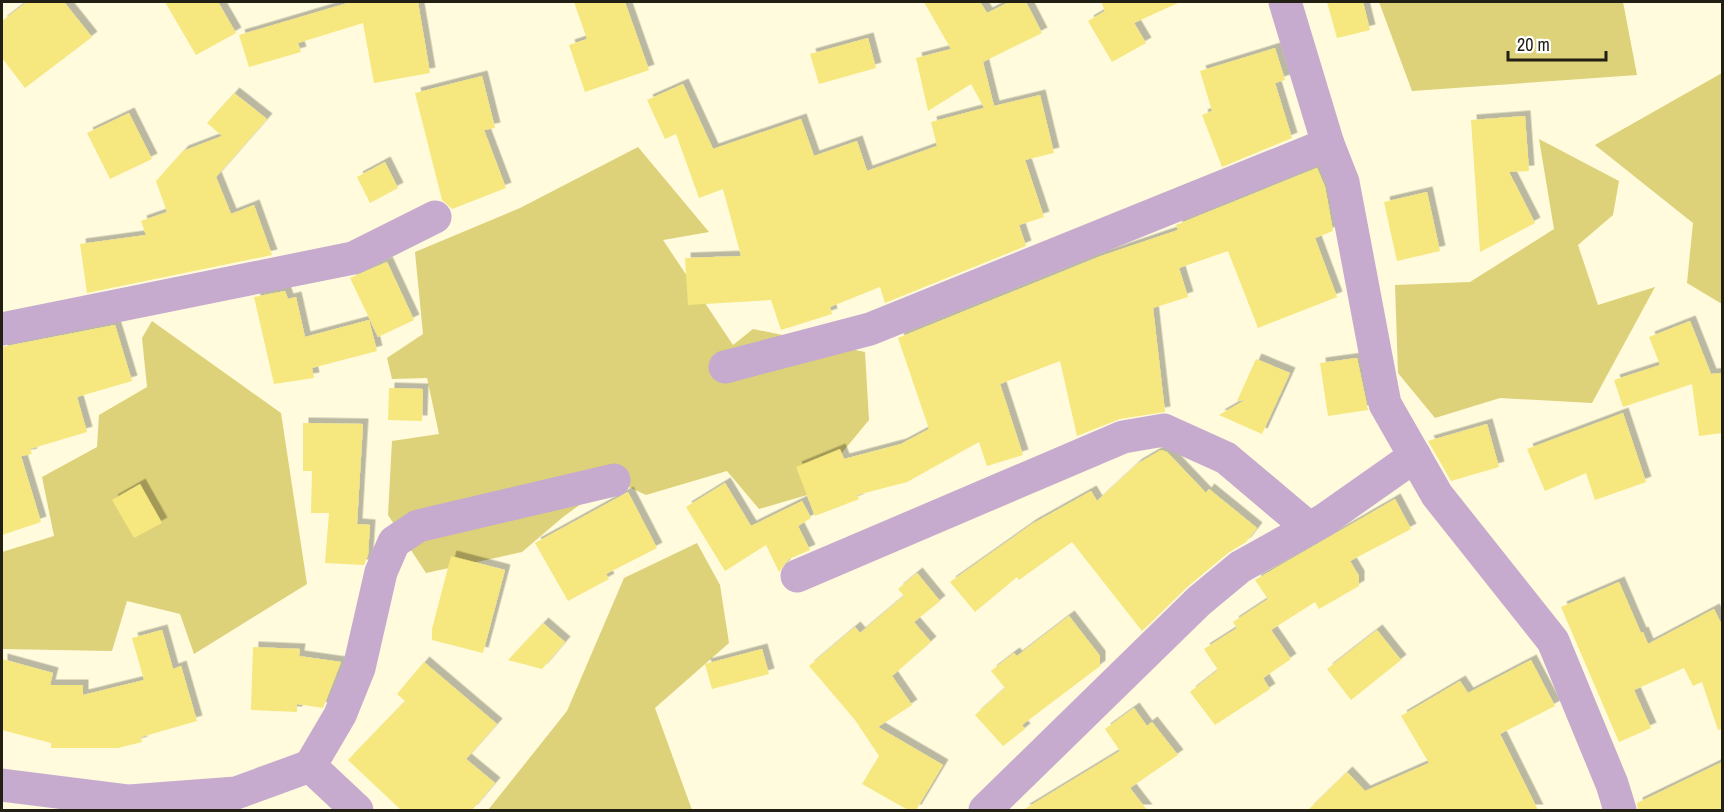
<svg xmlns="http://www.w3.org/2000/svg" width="1724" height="812" viewBox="0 0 1724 812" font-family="'Archivo Narrow',sans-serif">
  <defs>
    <filter id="shadow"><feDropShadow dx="5.5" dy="-5.5" stdDeviation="0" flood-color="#0004"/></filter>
  </defs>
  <rect width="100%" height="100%" fill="#fffbdc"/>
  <g fill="#ddd179">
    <path d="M 1379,2 L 1623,2 L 1637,75 L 1412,91 Z"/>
    <path d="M 1722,73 L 1722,304 L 1687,283 L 1693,223 L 1595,145 Z"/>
    <path d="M 1539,139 L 1619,181 L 1613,215 L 1578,245 L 1598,305 L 1655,287 L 1592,403 L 1500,398 L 1435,418 L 1398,373 L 1395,285 L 1470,282 L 1554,229 Z"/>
    <path d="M 638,147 L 709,232 L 663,240 L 733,345 L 753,329 L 865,352 L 869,420 L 807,495 L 759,509 L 727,471 L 646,495 L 614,480 L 563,517 L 522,552 L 426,573 L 388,515 L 392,441 L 439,434 L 427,378 L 392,379 L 387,358 L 423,334 L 415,252 L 520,208 Z"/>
    <path d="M 152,321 L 281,413 L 307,584 L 194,654 L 180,614 L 127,601 L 112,651 L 2,649 L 2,552 L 54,536 L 42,477 L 97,447 L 99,415 L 147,387 L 142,338 Z"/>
    <path d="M 697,543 L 720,585 L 729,643 L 655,708 L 692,810 L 488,810 L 567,711 L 624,578 Z"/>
  </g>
  <g fill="#f6e77e" filter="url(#shadow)">
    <path d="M 27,2 L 64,2 L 92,37 L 25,88 L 2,58 L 2,21 Z"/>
    <path d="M 165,2 L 218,2 L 236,33 L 196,55 Z"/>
    <path d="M 351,2 L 418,2 L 430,73 L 374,83 L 363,23 L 298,43 L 301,52 L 249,67 L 239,35 Z"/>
    <path d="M 574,2 L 625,2 L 649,70 L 585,92 L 569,45 L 587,39 Z"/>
    <path d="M 924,2 L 980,2 L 987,13 L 1009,2 L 1026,2 L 1042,33 L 983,62 L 994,106 L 1040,95 L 1054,153 L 1025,160 L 1044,217 L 1019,225 L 1026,246 L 885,303 L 880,287 L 830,307 L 832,314 L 781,330 L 771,300 L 688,305 L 685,258 L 741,256 L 723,189 L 699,198 L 676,134 L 665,139 L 647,100 L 683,84 L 713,149 L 801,119 L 814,156 L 857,141 L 867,171 L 937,146 L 931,122 L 984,108 L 971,84 L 928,111 L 916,58 L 951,49 Z"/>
    <path d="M 1101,2 L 1180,2 L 1134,23 L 1146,43 L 1112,62 L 1088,21 L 1105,11 Z"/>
    <path d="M 1327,2 L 1363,2 L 1370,30 L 1337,38 Z"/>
    <path d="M 868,38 L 876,68 L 819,84 L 810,54 Z"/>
    <path d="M 1275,48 L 1285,80 L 1275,83 L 1292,138 L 1222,167 L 1202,115 L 1212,111 L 1200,71 Z"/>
    <path d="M 482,76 L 495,128 L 484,130 L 506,188 L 452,209 L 442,200 L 415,93 Z"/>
    <path d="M 234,93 L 267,119 L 216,177 L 231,214 L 254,205 L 272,255 L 87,293 L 80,244 L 146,235 L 141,221 L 167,212 L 156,181 L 183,151 L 222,136 L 207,123 Z"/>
    <path d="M 129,113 L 152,159 L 110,179 L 87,133 Z"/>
    <path d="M 1525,116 L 1529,171 L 1509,172 L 1535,223 L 1480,252 L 1471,120 Z"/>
    <path d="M 385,162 L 398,188 L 370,203 L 357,177 Z"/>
    <path d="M 1317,168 L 1325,187 L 1333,231 L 1315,238 L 1337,297 L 1258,328 L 1228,251 L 1179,268 L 1188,297 L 1153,308 L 1165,412 L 1120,419 L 1077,436 L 1060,361 L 1000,384 L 1023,455 L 987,466 L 979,442 L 907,482 L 857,495 L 859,499 L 815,516 L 796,467 L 840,449 L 844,459 L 901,444 L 929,429 L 898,338 L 1101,256 L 1178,230 L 1176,225 Z"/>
    <path d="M 1427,192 L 1440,251 L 1397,261 L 1384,202 Z"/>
    <path d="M 387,262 L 414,320 L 378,337 L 350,278 Z"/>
    <path d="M 285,291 L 288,299 L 296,297 L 305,337 L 369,320 L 377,351 L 312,368 L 314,378 L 274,384 L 254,297 Z"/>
    <path d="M 1690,321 L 1711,374 L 1722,373 L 1722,433 L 1699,436 L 1692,384 L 1623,407 L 1614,380 L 1660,365 L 1649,337 Z"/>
    <path d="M 115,325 L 132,381 L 77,397 L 87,432 L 30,449 L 32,454 L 21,456 L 41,522 L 2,535 L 2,347 Z"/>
    <path d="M 1357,358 L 1368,410 L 1328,416 L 1320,363 Z"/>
    <path d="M 1256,359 L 1290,373 L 1262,434 L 1219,415 L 1245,400 L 1237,401 Z"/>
    <path d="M 389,388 L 423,389 L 422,421 L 388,420 Z"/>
    <path d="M 1623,413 L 1646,482 L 1595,500 L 1586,473 L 1545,491 L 1527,449 Z"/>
    <path d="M 303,423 L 363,424 L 357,524 L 370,525 L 368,555 L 364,565 L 325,563 L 329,513 L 311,513 L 312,471 L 303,471 Z"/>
    <path d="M 1487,424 L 1499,467 L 1451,481 L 1428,441 Z"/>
    <path d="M 1161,450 L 1167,452 L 1206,493 L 1209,489 L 1257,528 L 1246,542 L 1228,553 L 1187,587 L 1142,631 L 1072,542 L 1019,580 L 1017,577 L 975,612 L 950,582 L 1032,524 L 1091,491 L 1097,501 L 1137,464 Z"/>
    <path d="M 725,483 L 751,526 L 802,501 L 811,518 L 798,526 L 810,550 L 789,559 L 779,572 L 766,545 L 725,571 L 686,507 Z"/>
    <path d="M 140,484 L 162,523 L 134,538 L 112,500 Z"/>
    <path d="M 628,492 L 657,548 L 606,574 L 609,579 L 568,601 L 535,543 Z"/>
    <path d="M 1395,499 L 1411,529 L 1350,561 L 1359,576 L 1359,586 L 1319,609 L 1315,602 L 1271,630 L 1291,659 L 1263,678 L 1270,689 L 1215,725 L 1190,692 L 1218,670 L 1204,649 L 1237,628 L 1233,622 L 1268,599 L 1255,580 Z"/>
    <path d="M 451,556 L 505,570 L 483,653 L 432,640 L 432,629 Z"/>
    <path d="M 917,573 L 940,601 L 914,622 L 931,642 L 892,676 L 912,705 L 878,727 L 943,765 L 916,810 L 908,810 L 862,784 L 879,756 L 855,720 L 809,666 L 855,627 L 860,633 L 904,596 L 898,589 Z"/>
    <path d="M 1619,582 L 1641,633 L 1643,632 L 1648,644 L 1714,609 L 1722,625 L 1722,729 L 1718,730 L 1702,682 L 1693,686 L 1684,668 L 1634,690 L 1651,728 L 1619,742 L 1561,607 Z"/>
    <path d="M 1069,616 L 1100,656 L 1100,666 L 1022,725 L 1025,729 L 1003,746 L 975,715 L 1005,688 L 991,671 L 1014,653 L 1017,656 Z"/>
    <path d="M 543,623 L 565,642 L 542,669 L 508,660 Z"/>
    <path d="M 162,630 L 173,669 L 181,666 L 197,721 L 141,737 L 142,742 L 118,748 L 51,748 L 51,743 L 2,730 L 2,659 L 53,673 L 50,685 L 83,685 L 83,695 L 144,680 L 132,638 Z"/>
    <path d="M 1377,630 L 1401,660 L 1351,700 L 1327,669 Z"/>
    <path d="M 253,647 L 300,649 L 299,656 L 341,662 L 323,708 L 297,704 L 297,712 L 251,710 Z"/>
    <path d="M 762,649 L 769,674 L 712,689 L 705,664 Z"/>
    <path d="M 1531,660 L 1555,706 L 1500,734 L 1538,810 L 1308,810 L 1347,772 L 1365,791 L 1429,763 L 1401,716 L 1460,681 L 1468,693 Z"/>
    <path d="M 424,662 L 497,724 L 466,759 L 495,783 L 472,810 L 401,810 L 348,760 L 405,701 L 397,694 Z"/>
    <path d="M 1134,708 L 1147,726 L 1152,722 L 1178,755 L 1130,788 L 1147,810 L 1023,810 L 1120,751 L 1105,729 Z"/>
    <path d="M 1722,762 L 1722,810 L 1638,810 L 1637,803 Z"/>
  </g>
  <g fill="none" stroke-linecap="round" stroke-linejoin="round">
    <g stroke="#c7abce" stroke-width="33">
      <path d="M 1285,2 L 1328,144 L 1343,182 L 1385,404 L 1437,495 L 1553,641 L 1612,784 L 1620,810"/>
      <path d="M 2,329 L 353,258 L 435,217"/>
      <path d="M 725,367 L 870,329 L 1328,144"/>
      <path d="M 797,576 L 1123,437 L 1164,430 L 1226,458 L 1309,528"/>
      <path d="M 310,766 L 340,715 L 359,668 L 381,572 L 394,542 L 418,526 L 614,480"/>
      <path d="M 2,785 L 129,801 L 236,793 L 310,766 L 357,810"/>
      <path d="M 985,810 L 1199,601 L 1240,567 L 1324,520 L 1415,456"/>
    </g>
  </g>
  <rect width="1724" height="812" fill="none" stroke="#222015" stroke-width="6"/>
  <path d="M1508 51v9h98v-9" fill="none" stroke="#222015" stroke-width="3"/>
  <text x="1517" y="51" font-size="18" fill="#222015" stroke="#ffffff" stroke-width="4.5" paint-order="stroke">20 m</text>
</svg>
